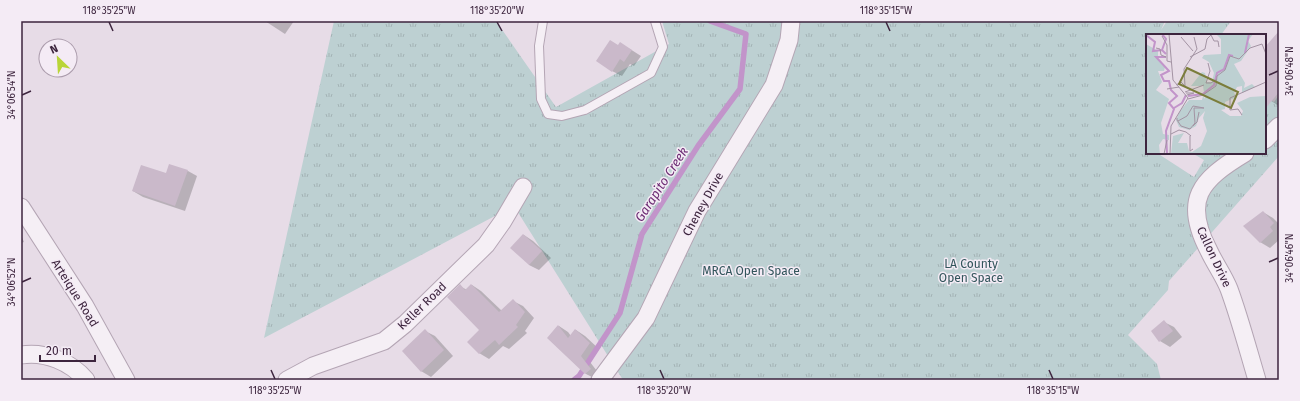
<svg xmlns="http://www.w3.org/2000/svg" width="1300" height="401" viewBox="0 0 1300 401" font-family="'Fira Sans',sans-serif">
  <defs>
    <pattern id="grass-tufts" width="24" height="20" patternUnits="userSpaceOnUse"><rect width="24" height="20" fill="#bdd0d2"/><path d="M3 7l-1-3M5 7V3M7 7l1-3M15 17l-1-3M17 17v-4M19 17l1-3" fill="none" stroke="#a3b2b5"/></pattern>
  </defs>
  <rect width="100%" height="100%" fill="#e7dce7"/>
  <path fill="url(#grass-tufts)" d="M 334,21 L 496,21 L 556,107 L 669,44 L 662,21 L 1165,21 L 1161,30 L 1167,21 L 1231,21 L 1221,35 L 1147,35 L 1147,153 L 1157,153 L 1194,177 L 1204,160 L 1192,153 L 1265,153 L 1265,97 L 1274,102 L 1279,95 L 1279,156 L 1169,281 L 1168,290 L 1128,335 L 1157,364 L 1161,380 L 623,380 L 514,206 L 264,338 Z"/>
  <g fill="#0003">
    <path d="M 265,21 L 294,21 L 285,34 Z"/>
    <path d="M 1279,35 L 1279,106 L 1265,97 L 1265,49 Z"/>
    <path d="M 619,46 L 630,49 L 641,56 L 634,66 L 630,64 L 622,76 L 612,71 Z"/>
    <path d="M 188,171 L 197,176 L 185,211 L 143,197 L 133,191 L 166,174 Z"/>
    <path d="M 1263,212 L 1273,218 L 1279,224 L 1279,240 L 1270,248 L 1260,242 Z"/>
    <path d="M 21,235 L 24,242 L 21,243 Z"/>
    <path d="M 524,235 L 533,241 L 551,258 L 539,270 L 529,265 Z"/>
    <path d="M 472,285 L 481,291 L 502,311 L 513,301 L 523,306 L 534,318 L 525,331 L 527,333 L 509,349 L 503,346 L 489,359 L 479,353 L 481,330 L 460,286 L 467,290 Z"/>
    <path d="M 1164,322 L 1174,327 L 1182,337 L 1170,347 L 1160,341 Z"/>
    <path d="M 559,326 L 568,332 L 571,336 L 576,330 L 585,336 L 599,349 L 590,362 L 600,375 L 596,379 L 586,374 L 549,338 Z"/>
    <path d="M 425,331 L 435,336 L 453,356 L 431,377 L 421,371 Z"/>
  </g>
  <g fill="none" stroke-linecap="round" stroke-linejoin="round">
    <path stroke="#c294ca" stroke-width="5.5" d="M 574,380 L 579,376 L 620,313 L 642,234 L 698,146 L 740,89 L 746,34 L 710,21"/>
  </g>
  <g fill="#cab9ca">
    <path d="M 1279,31 L 1279,92 L 1265,109 L 1265,47 Z"/>
    <path d="M 610,40 L 618,45 L 620,42 L 632,50 L 624,62 L 620,59 L 612,72 L 596,61 Z"/>
    <path d="M 169,164 L 188,170 L 175,206 L 132,191 L 141,165 L 166,173 Z"/>
    <path d="M 1263,211 L 1274,223 L 1270,227 L 1273,231 L 1260,243 L 1243,226 Z"/>
    <path d="M 523,234 L 542,251 L 529,265 L 510,248 Z"/>
    <path d="M 460,284 L 465,290 L 471,284 L 499,312 L 513,299 L 525,312 L 516,325 L 518,327 L 499,345 L 495,340 L 479,354 L 467,342 L 479,330 L 447,297 Z"/>
    <path d="M 1164,320 L 1173,331 L 1159,342 L 1151,331 Z"/>
    <path d="M 558,325 L 568,338 L 575,329 L 590,343 L 581,356 L 591,369 L 585,374 L 547,338 Z"/>
    <path d="M 425,329 L 444,350 L 421,372 L 402,351 Z"/>
  </g>
  <g fill="none" stroke-linecap="round" stroke-linejoin="round">
    <defs>
      <path id="lane" d="M 543,21 L 539,46 L 541,99 L 548,114 L 562,116 L 585,110 L 651,73 L 663,47 L 655,21"/>
      <g id="street">
        <path d="M 1265,140 L 1279,126"/>
        <path d="M 1245,153 C 1200,180 1182,200 1209,251 C 1215,264 1224,276 1229,289 C 1240,319 1248,350 1257,380"/>
        <path d="M 21,207 L 85,306 L 126,380"/>
        <path d="M 21,355 C 45,351 71,362 86,380"/>
        <path d="M 287,380 L 313,366 L 384,341 L 405,324 L 486,245 L 503,221 L 523,187"/>
        <path d="M 600,380 L 646,318 L 697,211 L 774,85 L 789,40 L 791,21"/>
      </g>
    </defs>
    <use href="#lane" stroke="#b4a5b4" stroke-width="10"/>
    <use href="#street" stroke="#b4a5b4" stroke-width="19"/>
    <use href="#lane" stroke="#f5eff5" stroke-width="8"/>
    <use href="#street" stroke="#f5eff5" stroke-width="17"/>
  </g>
  <path fill="none" stroke="#3d253e" stroke-width="1.5" d="M 109,22 L 113,31M 497,22 L 502,31M 886,22 L 890,31M 1269,75 L 1278,71M 22,95 L 31,91M 1269,262 L 1278,258M 22,282 L 31,278M 271,370 L 275,379M 660,370 L 664,379M 1049,370 L 1053,379"/>
  <g text-anchor="middle" stroke-width="3" stroke-linejoin="round" paint-order="stroke">
    <g font-size="12" fill="#3d253e" stroke="#f4ebf5">
      <text transform="translate(703 204) rotate(-61)" y="4">Cheney Drive</text>
      <text transform="translate(1214 257) rotate(65)" y="4">Callon Drive</text>
      <text transform="translate(75 293) rotate(58)" y="4">Arteique Road</text>
      <text transform="translate(422 306) rotate(-44)" y="4">Keller Road</text>
    </g>
    <g font-size="12" fill="#32555b" stroke="#f4ebf5">
      <text x="971" y="268">LA County<tspan x="971" dy="14">Open Space</tspan></text>
      <text x="751" y="275">MRCA Open Space</text>
    </g>
    <g font-size="13" font-style="italic" fill="#6c2d74" stroke="#f4ebf5">
      <text transform="translate(661 184) rotate(-57)" y="5">Garapito Creek</text>
    </g>
  </g>
  <g transform="translate(1146 34)">
    <rect width="120" height="120" fill="#e7dce7"/>
    <path d="M 70,0 L 107,0 L 102,7 L 105,12 L 95,27 L 88,30 L 99,49 L 98,54 L 106,50 L 109,53 L 96,59 L 96,52 L 91,53 L 88,59 L 91,63 L 79,68 L 79,75 L 75,76 L 84,82 L 95,82 L 97,77 L 91,69 L 104,63 L 120,62 L 120,120 L 25,120 L 27,102 L 38,99 L 32,109 L 41,109 L 43,117 L 46,118 L 55,112 L 61,97 L 57,84 L 59,77 L 53,84 L 50,92 L 43,96 L 33,93 L 30,86 L 34,77 L 43,66 L 56,66 L 57,62 L 59,65 L 57,52 L 45,52 L 56,38 L 59,39 L 61,48 L 66,48 L 68,39 L 63,28 L 56,24 L 58,21 L 75,20 L 75,5 ZM 0,10 L 12,17 L 12,26 L 19,33 L 18,37 L 12,37 L 16,48 L 10,56 L 23,65 L 15,89 L 17,100 L 23,101 L 23,106 L 17,105 L 13,111 L 14,120 L 0,120 Z" fill="#bdd0d2"/>
    <path fill="none" stroke="#c294ca" stroke-width="2" d="M 16,0 L 20,5 L 16,16M 0,1 L 9,8 L 7,17 L 16,16 L 20,20M 99,19 L 103,0M 20,23 L 10,23 L 23,37 L 15,41 L 18,47 L 23,47 L 25,56 L 31,62 L 23,69 L 28,75 L 20,97 L 21,120M 42,62 L 57,60 L 68,51 L 71,39 L 78,35 L 83,21 L 87,22M 28,74 L 36,69 L 40,61"/>
    <path fill="none" stroke="#a393a3" stroke-width="1" d="M 23,0 L 27,46 L 42,64 L 25,92 L 24,120M 16,2 L 21,11 L 21,27 L 25,28M 35,3 L 47,17M 10,14 L 14,15 L 15,21 L 20,23M 44,23 L 59,15 L 61,5 L 65,1 L 68,7 L 72,7 L 73,13M 62,29 L 64,37 L 60,49 L 65,49 L 71,45M 30,51 L 35,48 L 39,52 L 38,35 L 51,15 L 48,3M 21,55 L 33,53M 39,58 L 58,51M 40,59 L 48,59 L 41,61M 42,65 L 57,61 L 70,52 L 71,42 L 79,36 L 84,22 L 93,25 L 104,14 L 116,10 L 120,20M 96,81 L 92,75 L 84,76 L 84,64 L 120,48M 31,84 L 31,86 L 35,92 L 44,95 L 49,89 L 48,74 L 58,74 L 47,72 L 41,82 L 32,87M 47,92 L 51,88 L 53,78M 25,100 L 33,96 L 40,98 L 45,102 L 44,101M 44,102 L 44,117 L 47,115M 18,120 L 21,106"/>
    <path fill="#7b7d3b" fill-opacity="0.15" stroke="#7b7d3b" stroke-width="2" d="M 41,34 L 92,58 L 85,74 L 33,50 Z"/>
    <rect width="120" height="120" fill="none" stroke="#3d253e" stroke-width="2"/>
  </g>
  <rect width="1300" height="401" fill="none" stroke="#f4ebf5" stroke-width="44"/>
  <g transform="translate(58 58) rotate(335)"><circle r="19" fill="#f4ebf5" stroke="#ab9cac"/>
  <path d="M0-3L7 15L0 10L-7 15Z" fill="#b9d538"/>
  <text y="-6" font-size="11" font-weight="bold" text-anchor="middle" fill="#3d253e">N</text>
  </g>
  <path d="M40 355v6h55v-6" fill="none" stroke="#3d253e" stroke-width="2"/>
  <text x="46" y="355" font-size="12" fill="#3d253e" stroke="#f4ebf5" stroke-width="3" paint-order="stroke">20 m</text>
  <rect x="22" y="22" width="1256" height="357" fill="none" stroke="#3d253e" stroke-width="1.5"/>
  <g font-size="10" text-anchor="middle" fill="#3d253e">
    <text x="109" y="14">118°35'25"W</text>
    <text x="497" y="14">118°35'20"W</text>
    <text x="886" y="14">118°35'15"W</text>
    <text transform="translate(1289 71) rotate(-90)" y="4">34°06'48"N</text>
    <text transform="translate(11 95) rotate(-90)" y="4">34°06'54"N</text>
    <text transform="translate(1289 258) rotate(-90)" y="4">34°06'46"N</text>
    <text transform="translate(11 282) rotate(-90)" y="4">34°06'52"N</text>
    <text x="275" y="394">118°35'25"W</text>
    <text x="664" y="394">118°35'20"W</text>
    <text x="1053" y="394">118°35'15"W</text>
  </g>
</svg>
